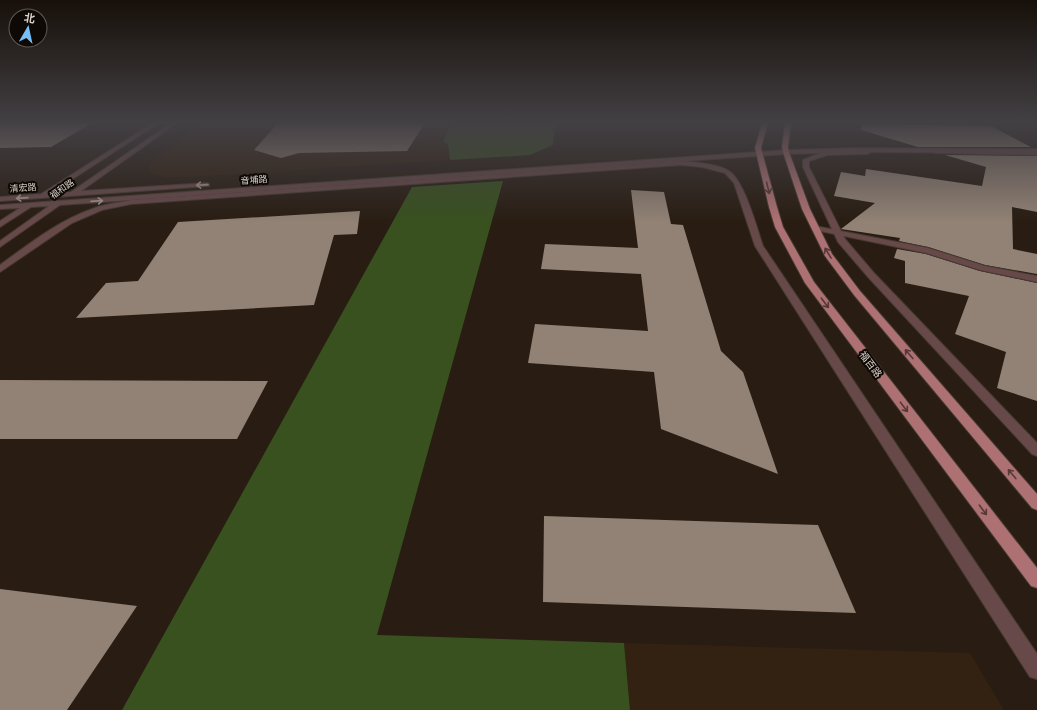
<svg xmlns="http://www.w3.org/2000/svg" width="1037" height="710" viewBox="0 0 1037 710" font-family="'Titillium Web','Noto Sans SC',sans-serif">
  <rect width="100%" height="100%" fill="#291d13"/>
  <g fill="#332112">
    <path d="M 202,123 L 452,123 L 443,141 L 448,145 L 450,160 L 192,177 L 165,177 L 153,175 L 148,169 L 150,163 Z"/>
    <path d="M 624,643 L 970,653 L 1004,710 L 630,710 Z"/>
  </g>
  <g fill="#38511f">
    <path d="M 452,123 L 555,123 L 553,145 L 530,155 L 450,160 L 448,145 L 443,141 Z"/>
    <path d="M 503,181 L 377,635 L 624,643 L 630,710 L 122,710 L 412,187 Z"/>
  </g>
  <g fill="#928275">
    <path d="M 0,123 L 92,123 L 51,147 L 0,148 Z"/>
    <path d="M 278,123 L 425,123 L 407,151 L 299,153 L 281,158 L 254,150 Z"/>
    <path d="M 862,124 L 991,126 L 1031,147 L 918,147 L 861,130 Z"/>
    <path d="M 945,155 L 1037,156 L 1037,212 L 1012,207 L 1013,249 L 1037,254 L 1037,274 L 985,265 L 928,247 L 899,241 L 900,238 L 841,229 L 875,203 L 834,196 L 841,172 L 865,176 L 866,169 L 982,186 L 986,167 Z"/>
    <path d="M 631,190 L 664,192 L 671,224 L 683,225 L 721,351 L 743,372 L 778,474 L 661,429 L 654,372 L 528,363 L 535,324 L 648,331 L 641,274 L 541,269 L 545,244 L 638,248 Z"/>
    <path d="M 360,211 L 357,234 L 334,235 L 314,305 L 76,318 L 106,283 L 138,281 L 178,222 Z"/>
    <path d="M 897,249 L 926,254 L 980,271 L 1037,283 L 1037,401 L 997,388 L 1006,352 L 955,334 L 969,296 L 905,283 L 905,261 L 894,258 Z"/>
    <path d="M 0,380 L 268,381 L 237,439 L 0,439 Z"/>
    <path d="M 544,516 L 818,525 L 856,613 L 543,602 Z"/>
    <path d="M 0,589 L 137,606 L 67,710 L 0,710 Z"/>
  </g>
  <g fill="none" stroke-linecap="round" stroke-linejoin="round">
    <defs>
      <g id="service">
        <path d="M 844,150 L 868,150 L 871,152 L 868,154 L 828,155 L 809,161 L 809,167 L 845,239 L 874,273 L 1037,443 L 1037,456 L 1032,454 L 868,277 L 838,242 L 803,167 L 803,160 L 820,153 Z"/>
        <path d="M 937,150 L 1037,151 L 1037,155 L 935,153 L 935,151 Z"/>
        <path d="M 681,161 C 694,162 719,164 729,171 C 744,180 757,228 763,246 L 1037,654 L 1037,679 L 1030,677 L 755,246 L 734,183 L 725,173 L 702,167 L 681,165 L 131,204 L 102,210 L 72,223 L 0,272 L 0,265 C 29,244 58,221 92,209 C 104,204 118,203 131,200 Z"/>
      </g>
      <path id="minor" d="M 812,226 L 815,226 L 928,248 L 985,266 L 1037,276 L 1037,282 L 980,270 L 926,253 L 815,230 L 812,230 Z"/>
      <g id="tertiary">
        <path d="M 153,123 L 159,123 L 51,193 L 71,192 L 171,123 L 177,123 L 81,191 L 207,183 L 209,184 L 209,186 L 0,201 L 0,197 L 41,194 Z"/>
        <path d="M 851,148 L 1037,149 L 1037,153 L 851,152 L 786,154 L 60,205 L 0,247 L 0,241 L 49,206 L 31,207 L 0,227 L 0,221 L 20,208 L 0,209 L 0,205 L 786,150 Z"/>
      </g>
      <g id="primary">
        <path d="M 762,123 L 768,123 L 761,148 L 777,207 L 783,227 L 814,282 L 1037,568 L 1037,588 L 1031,586 L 805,283 L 775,227 L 769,207 L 755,148 Z"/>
        <path d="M 785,123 L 791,123 L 788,147 L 789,152 L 810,209 L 832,254 L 860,291 L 1037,494 L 1037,510 L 1032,508 L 854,295 L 825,256 L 802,209 L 783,152 L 782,147 Z"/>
      </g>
    </defs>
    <use href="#service" stroke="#453a30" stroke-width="2"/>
    <use href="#minor" stroke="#453a30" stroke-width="2"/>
    <use href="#tertiary" stroke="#453a30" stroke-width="2"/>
    <use href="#primary" stroke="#453a30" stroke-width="2"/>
    <use href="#service" fill="#67494a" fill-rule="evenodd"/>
    <use href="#minor" fill="#67494a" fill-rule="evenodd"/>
    <use href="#tertiary" fill="#67494a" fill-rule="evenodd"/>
    <use href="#primary" fill="#ad7173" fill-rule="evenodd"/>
  </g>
  <defs><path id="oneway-shaft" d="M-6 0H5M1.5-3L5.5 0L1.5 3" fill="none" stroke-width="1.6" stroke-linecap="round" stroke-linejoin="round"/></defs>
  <g stroke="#a79491">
    <use href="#oneway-shaft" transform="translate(202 185) rotate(176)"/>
    <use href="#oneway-shaft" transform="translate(22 198) rotate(176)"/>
    <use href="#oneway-shaft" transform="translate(97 201) rotate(-4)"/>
  </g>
  <g stroke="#563836">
    <use href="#oneway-shaft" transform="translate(768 188) rotate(76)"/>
    <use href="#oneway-shaft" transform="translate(828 253) rotate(-121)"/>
    <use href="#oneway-shaft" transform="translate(825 303) rotate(53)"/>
    <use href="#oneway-shaft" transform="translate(909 354) rotate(-130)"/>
    <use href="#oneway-shaft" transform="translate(904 407) rotate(53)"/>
    <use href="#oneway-shaft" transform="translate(1012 474) rotate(-130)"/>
    <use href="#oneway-shaft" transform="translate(983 510) rotate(53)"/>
  </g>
  <linearGradient id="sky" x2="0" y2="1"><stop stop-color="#17100a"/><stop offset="0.55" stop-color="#434044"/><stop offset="1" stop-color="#434044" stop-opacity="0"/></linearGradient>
  <rect width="1037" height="222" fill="url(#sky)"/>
  <g text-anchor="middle" stroke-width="4" stroke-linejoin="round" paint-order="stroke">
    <g font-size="9" fill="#dbd2cb" stroke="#0e0905">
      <text transform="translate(254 180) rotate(-4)" y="3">音埔路</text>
      <text transform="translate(23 188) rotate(-4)" y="3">清宏路</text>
      <text transform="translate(62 189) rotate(-35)" y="3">福和路</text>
    </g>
    <g font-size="10" fill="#dbd2cb" stroke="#0e0905">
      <text transform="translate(871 364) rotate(53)" y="4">福百路</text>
    </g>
  </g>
  <g transform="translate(28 28) rotate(9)"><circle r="19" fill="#0e0905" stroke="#605954"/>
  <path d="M0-3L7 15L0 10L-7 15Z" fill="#78bff7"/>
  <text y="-6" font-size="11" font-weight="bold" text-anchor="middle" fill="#dbd2cb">北</text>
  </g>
</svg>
